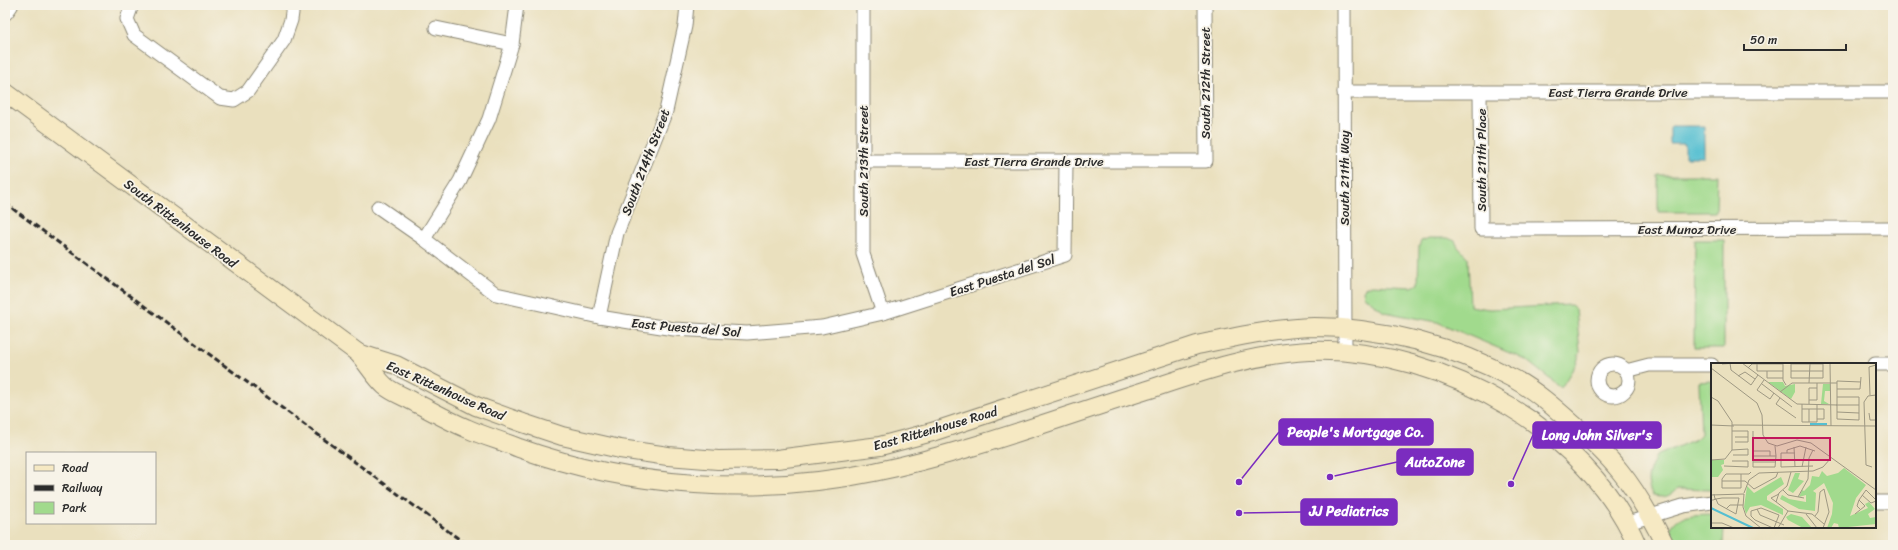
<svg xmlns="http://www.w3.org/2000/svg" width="1898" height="550" viewBox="0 0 1898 550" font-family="Sriracha,sans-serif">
  <rect width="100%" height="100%" fill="#f7f3e8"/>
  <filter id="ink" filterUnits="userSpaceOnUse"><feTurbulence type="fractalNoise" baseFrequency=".025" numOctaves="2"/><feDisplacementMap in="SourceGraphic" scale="8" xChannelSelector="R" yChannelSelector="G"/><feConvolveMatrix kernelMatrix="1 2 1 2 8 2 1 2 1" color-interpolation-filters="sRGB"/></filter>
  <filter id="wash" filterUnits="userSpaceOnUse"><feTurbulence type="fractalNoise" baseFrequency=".012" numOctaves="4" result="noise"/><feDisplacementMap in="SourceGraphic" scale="16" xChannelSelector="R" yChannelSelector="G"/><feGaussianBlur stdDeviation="0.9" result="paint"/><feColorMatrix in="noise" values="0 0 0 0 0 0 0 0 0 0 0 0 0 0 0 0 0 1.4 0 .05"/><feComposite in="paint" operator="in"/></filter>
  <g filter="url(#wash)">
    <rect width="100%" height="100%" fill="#eae0be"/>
    <g fill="#a1da8d" stroke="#66825c">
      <path d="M 1658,175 L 1717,175 L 1716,212 L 1658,212 Z"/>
      <path d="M 1429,238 L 1448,238 L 1455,241 L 1458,247 L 1468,258 L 1470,306 L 1489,309 L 1571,305 L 1576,309 L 1580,352 L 1577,362 L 1561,388 L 1526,360 L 1437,322 L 1384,312 L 1364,296 L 1363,290 L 1366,287 L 1372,285 L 1412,287 L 1418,284 L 1419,246 L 1421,241 Z"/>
      <path d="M 1695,240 L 1724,240 L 1724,348 L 1694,348 Z"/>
      <path d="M 1712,381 L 1712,490 L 1677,489 C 1669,497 1664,498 1653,496 C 1644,480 1649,472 1656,456 L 1696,439 L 1701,434 L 1699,382 Z"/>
      <path d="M 1712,514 L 1712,527 L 1724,527 L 1723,545 L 1684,545 L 1675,540 L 1670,531 C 1675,513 1696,515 1712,514 Z"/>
    </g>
    <path fill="#55bfd1" stroke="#40757e" d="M 1670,126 L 1704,126 L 1704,157 L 1685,157 L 1685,144 L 1670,144 Z"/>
  </g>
  <g filter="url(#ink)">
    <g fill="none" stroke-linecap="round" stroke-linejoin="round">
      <defs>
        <g id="minor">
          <path d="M 132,5 L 127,19 L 134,35 L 220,98 L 234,100 L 248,91 L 284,40 L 291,20 L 293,5"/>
          <path d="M 863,5 L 863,254 L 883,313"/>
          <path d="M 1344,5 L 1345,352"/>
          <path d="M 436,28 L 512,44"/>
          <path d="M 1344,92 L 1893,92"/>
          <path d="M 1480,92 L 1481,229 L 1893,228"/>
          <path d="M 863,161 L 1206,161 L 1205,5"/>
          <path d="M 378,207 L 424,239 L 496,294 L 599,317 L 674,329 L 747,333 L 822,327 L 883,313 L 1065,255 L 1066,161"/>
          <path d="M 424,239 L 460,181 L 489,119 L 512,44 L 517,5"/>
          <path d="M 599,317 L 617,233 L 666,111 L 685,26 L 687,5"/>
          <path d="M 1875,364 L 1893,364"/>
          <circle cx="1613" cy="380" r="16"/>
          <path d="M 1626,371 L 1649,365 L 1712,365"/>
          <path d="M 1875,502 L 1893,502"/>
          <path d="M 1628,523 L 1683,506 L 1712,502"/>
        </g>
        <path id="tertiary" d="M 5,12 L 10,5"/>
        <g id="secondary">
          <path d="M 5,92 L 358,353 C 367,363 375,377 385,386 C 393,393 406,397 416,403 C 432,411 449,421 466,428 C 483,436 502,441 519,448 C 631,488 758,496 874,472 C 966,453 1055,419 1144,391 C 1198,373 1251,354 1309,351 C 1379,348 1450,371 1510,407 C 1562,438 1613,488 1637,545"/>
          <path d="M 358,353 L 396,365 L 476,406 L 523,423 L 562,436 L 620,449 L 668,456 L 718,460 L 777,459 L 880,446 L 932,432 L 1197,345 C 1235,337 1274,328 1314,327 C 1382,327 1454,346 1514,379 C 1536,391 1556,409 1574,425 C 1590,439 1606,454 1619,470 C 1638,493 1652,519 1665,545"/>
        </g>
      </defs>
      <use href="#minor" stroke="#8a8674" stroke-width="15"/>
      <use href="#tertiary" stroke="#8a8674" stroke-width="18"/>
      <use href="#secondary" stroke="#8a8674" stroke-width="20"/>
      <use href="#minor" stroke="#fff" stroke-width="13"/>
      <use href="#tertiary" stroke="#fff" stroke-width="16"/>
      <use href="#secondary" stroke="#f6e9c3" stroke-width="18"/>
      <path stroke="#2b2b2b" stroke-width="3" stroke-dasharray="6 3" stroke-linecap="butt" d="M 5,203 L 467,545"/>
    </g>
  </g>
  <g text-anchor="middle" stroke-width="3.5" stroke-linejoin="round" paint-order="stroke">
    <g font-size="13" fill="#2b2b2b" stroke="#f7f3e8">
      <text transform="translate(1205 83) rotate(-90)" y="5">South 212th Street</text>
      <text x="1618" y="97">East Tierra Grande Drive</text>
      <text transform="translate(1481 160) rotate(-90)" y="5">South 211th Place</text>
      <text transform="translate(863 161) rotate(-90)" y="5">South 213th Street</text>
      <text x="1034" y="166">East Tierra Grande Drive</text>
      <text transform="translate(645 162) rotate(-69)" y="5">South 214th Street</text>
      <text transform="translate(1344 178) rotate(-90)" y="5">South 211th Way</text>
      <text transform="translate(181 223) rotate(37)" y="5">South Rittenhouse Road</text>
      <text x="1687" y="234">East Munoz Drive</text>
      <text transform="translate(1002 275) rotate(-18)" y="5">East Puesta del Sol</text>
      <text transform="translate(686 327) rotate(5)" y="5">East Puesta del Sol</text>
      <text transform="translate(446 390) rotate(24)" y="5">East Rittenhouse Road</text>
      <text transform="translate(935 428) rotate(-16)" y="5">East Rittenhouse Road</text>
    </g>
  </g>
  <g transform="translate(1711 363)">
    <rect width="165" height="165" fill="#eae0be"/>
    <path d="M 57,19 L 72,19 L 74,23 L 84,21 L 84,29 L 80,36 ZM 112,21 L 119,21 L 119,28 L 114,28 L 113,38 L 118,41 L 110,41 ZM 0,97 L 13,97 L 13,101 L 10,102 L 12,107 L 7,114 L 0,114 ZM 133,105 L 155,122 L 145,135 L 139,153 L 157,145 L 154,141 L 158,139 L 164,146 L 157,151 L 159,155 L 165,154 L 165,161 L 128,165 L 127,161 L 123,160 L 120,165 L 116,165 L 121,151 L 122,140 L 113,120 L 102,128 L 105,130 L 104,148 L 88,146 L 69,136 L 71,132 L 78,136 L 95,139 L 95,132 L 88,134 L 91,127 L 93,128 L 99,122 L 101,113 L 108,114 L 111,108 L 116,113 L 127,110 ZM 84,110 L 89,110 L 87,116 L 93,118 L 82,130 L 77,127 ZM 70,114 L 73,121 L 56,133 L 56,137 L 72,146 L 72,152 L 50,142 L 39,144 L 35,151 L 33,144 L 36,123 L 43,130 ZM 80,151 L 91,154 L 101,165 L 92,165 L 77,157 L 75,154 Z" fill="#a1da8d"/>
    <path fill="none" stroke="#55bfd1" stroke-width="2" d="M 99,61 L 116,61M 0,145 L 42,165"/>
    <path fill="none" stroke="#9e9883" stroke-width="1" d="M 19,0 L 20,7 L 40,22 L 47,12M 31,0 L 86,41 L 126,42M 119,0 L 120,63M 11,1 L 27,0M 46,1 L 46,8 L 72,8M 80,1 L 112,1 L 112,15 L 80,15 ZM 0,5 L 46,40 L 51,52 L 52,72 L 57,80 L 66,83 L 86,77 L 100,80 L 165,127M 37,5 L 41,1 L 72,1 L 72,17 L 75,22M 56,8 L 56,15 L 72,15M 80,8 L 112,8M 27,13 L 34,9 L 44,16M 53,17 L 46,27 L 59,36 L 63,30M 98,20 L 99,1M 51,21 L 81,44M 126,26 L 149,26 L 150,14M 69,29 L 81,20 L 126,20M 159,32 L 158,4 L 165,2M 0,34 L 7,38 L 21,59 L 21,87 L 14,96M 126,34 L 148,34 L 148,57 L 126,56 L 126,18 L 150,19M 69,35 L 65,41 L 85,55M 98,37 L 106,37 L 106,20M 91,41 L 91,59 L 106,59 L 106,41M 98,41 L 98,25 L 106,25M 125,42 L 148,42M 91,46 L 113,46 L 113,56 L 106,56M 126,49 L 148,50M 158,50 L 159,57 L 165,57M 98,59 L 98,46M 0,62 L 23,63M 21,62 L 165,63M 21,68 L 37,68 L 37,79 L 24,79M 42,68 L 42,88 L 59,88 L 59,93M 24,74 L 37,74M 64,83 L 65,93 L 64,104 L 42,104 L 42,93 L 65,93M 83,84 L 84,104M 21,87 L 37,86 L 37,92 L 22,92M 76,90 L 76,87 L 89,83 L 104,88M 84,90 L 70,90 L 70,104 L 102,103M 0,97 L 14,96M 70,97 L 84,97M 42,99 L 65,99M 13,103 L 37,104 L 37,98 L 21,98M 91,104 L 95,84M 161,104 L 155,102 L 153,39 L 157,33 L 165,32M 30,111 L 30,125 L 11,125 L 11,116 L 14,112 L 15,111 L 38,111 L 40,109M 11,118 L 34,118 L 43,126 L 65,114 L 67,109M 72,127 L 77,132 L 93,135M 33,130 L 38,117 L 48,110 L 102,108 L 112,104 L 120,95M 33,131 L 32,144 L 35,153 L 50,165M 68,131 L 60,135 L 77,148 L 101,151 L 113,161M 0,132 L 33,131M 151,132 L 160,140 L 165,138M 87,134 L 97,116 L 98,95 L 102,87M 0,137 L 2,137 L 5,136 L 11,135 L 28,135 L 25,151 L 7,141 L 5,136 L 4,136 L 3,131M 65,139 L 68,130 L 76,123 L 80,109M 15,146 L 19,142 L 32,142M 46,146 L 49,152 L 73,162M 149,146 L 146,143 L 148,137 L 155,127 L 165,137M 95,151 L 106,165M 144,151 L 154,143 L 148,137M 104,153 L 107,149 L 109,129 L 113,126 L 118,149 L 112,165M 0,160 L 11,160 L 23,165M 62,165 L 44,157 L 40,153 L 40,148 L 50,145 L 68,152 L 63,165M 67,165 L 77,148"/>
    <path fill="#c2185b" fill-opacity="0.15" stroke="#c2185b" stroke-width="2" d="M 42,75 L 119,75 L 119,97 L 42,97 Z"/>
    <rect width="165" height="165" fill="none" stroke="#2b2b2b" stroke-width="2"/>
  </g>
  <path fill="none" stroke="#7b2cbf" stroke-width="1.5" d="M1239 482L1279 432M1511 484L1533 435M1330 477L1397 462M1239 513L1301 512"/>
  <g fill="#7b2cbf" stroke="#f7f3e8" stroke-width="1.5">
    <circle cx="1239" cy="482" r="4"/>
    <circle cx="1511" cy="484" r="4"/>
    <circle cx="1330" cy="477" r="4"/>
    <circle cx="1239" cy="513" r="4"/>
  </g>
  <g fill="#7b2cbf" stroke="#7b2cbf" stroke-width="1.5">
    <rect x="1279" y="419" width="154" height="26" rx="4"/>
    <rect x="1533" y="422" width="128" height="26" rx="4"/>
    <rect x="1397" y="449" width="76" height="26" rx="4"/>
    <rect x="1301" y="499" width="96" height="26" rx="4"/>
  </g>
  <g font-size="14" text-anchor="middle" font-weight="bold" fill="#fff">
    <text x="1356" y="437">People's Mortgage Co.</text>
    <text x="1597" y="440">Long John Silver's</text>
    <text x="1435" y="467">AutoZone</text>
    <text x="1349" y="516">JJ Pediatrics</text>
  </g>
  <rect width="1898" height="550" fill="none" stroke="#f7f3e8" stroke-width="20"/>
  <rect x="26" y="452" width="130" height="72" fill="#f7f3e8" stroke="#a5a39c"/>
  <rect x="34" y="465" width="20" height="6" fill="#f6e9c3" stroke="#a5a39c"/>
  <text x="62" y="472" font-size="12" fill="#2b2b2b">Road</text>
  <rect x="34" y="485" width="20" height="6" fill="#2b2b2b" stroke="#a5a39c"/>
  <text x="62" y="492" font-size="12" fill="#2b2b2b">Railway</text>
  <rect x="34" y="502" width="20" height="12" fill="#a1da8d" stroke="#a5a39c"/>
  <text x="62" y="512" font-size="12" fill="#2b2b2b">Park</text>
  <path d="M1744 44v6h102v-6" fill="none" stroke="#2b2b2b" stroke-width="2"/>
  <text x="1750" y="44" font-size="12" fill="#2b2b2b" stroke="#f7f3e8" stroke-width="3" paint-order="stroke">50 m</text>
</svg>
